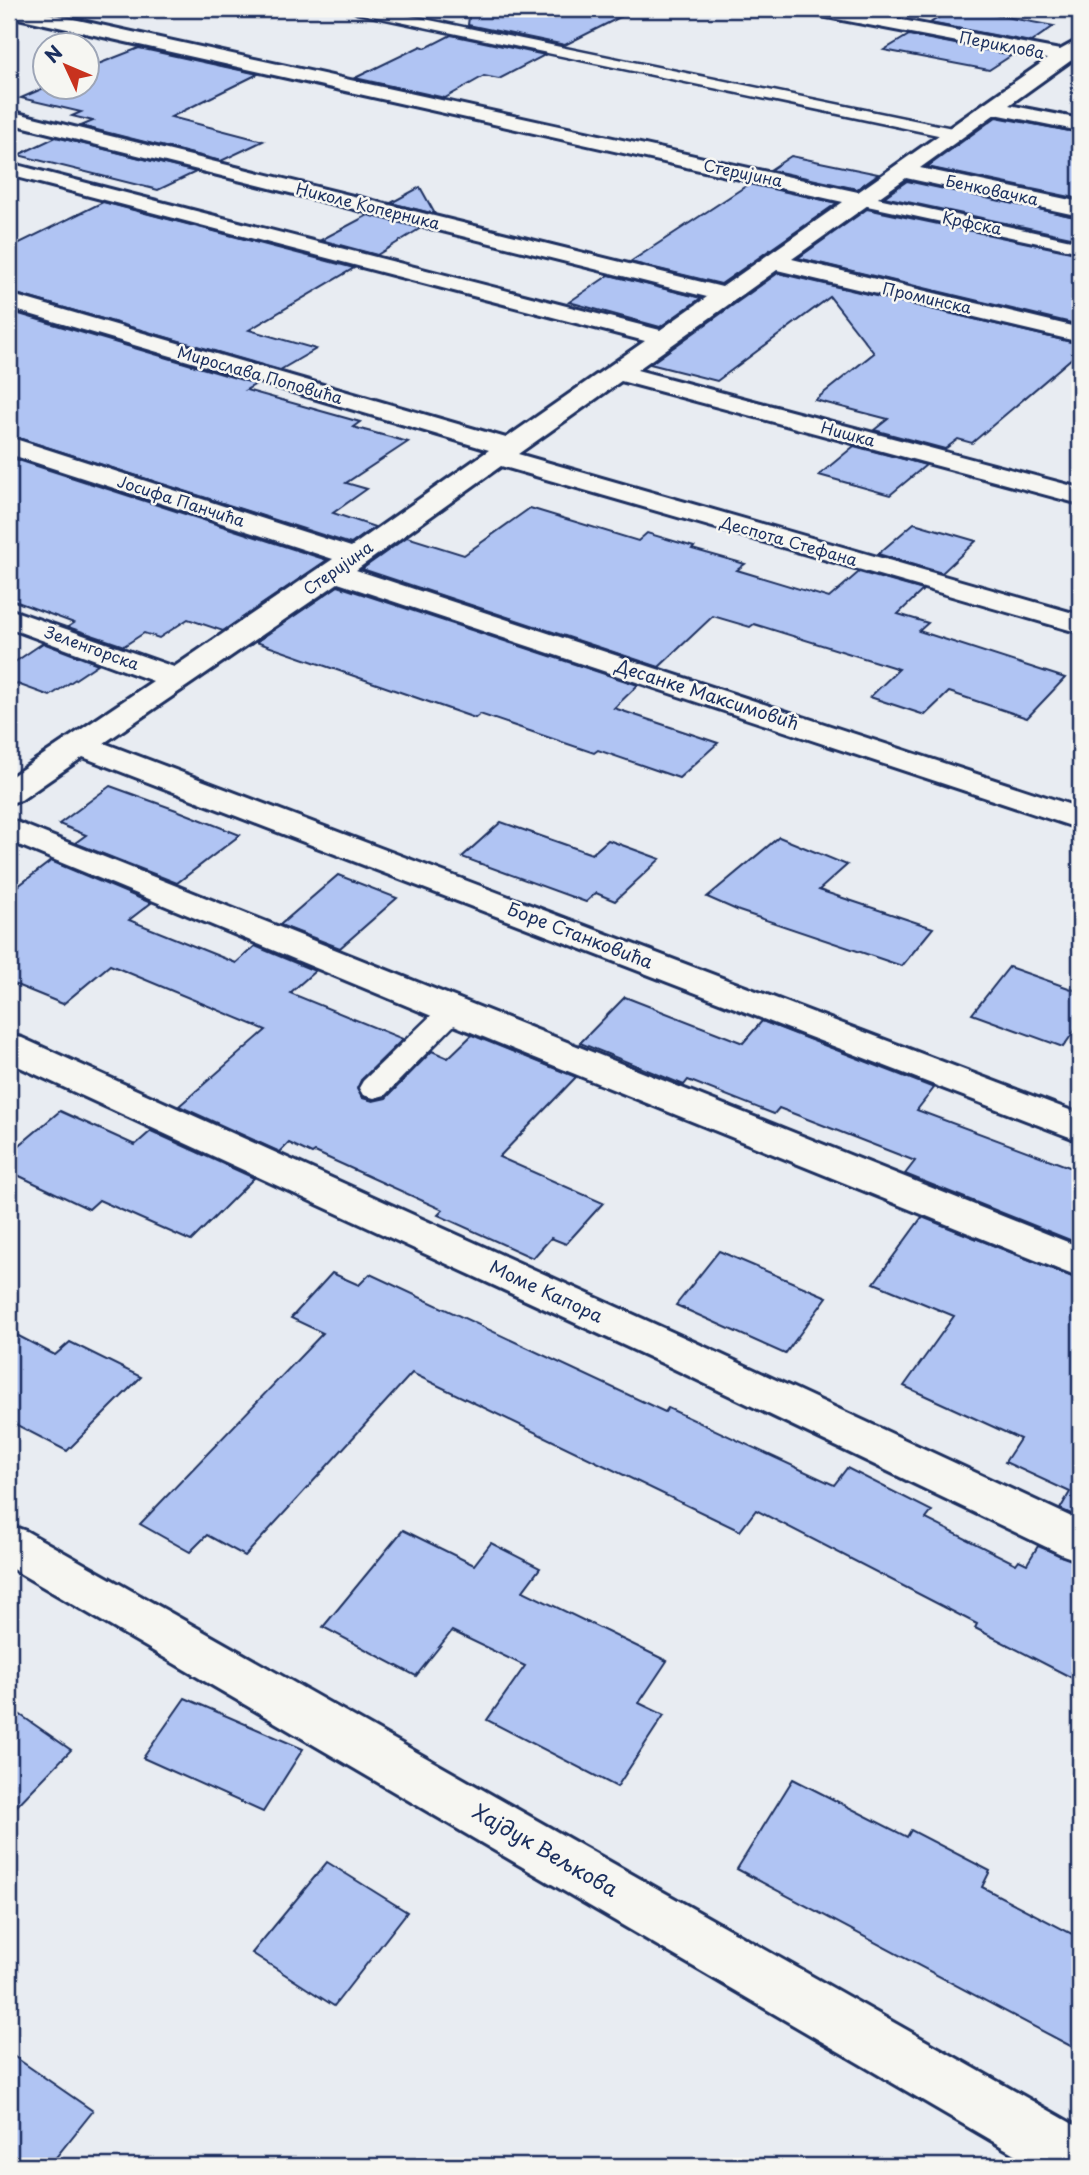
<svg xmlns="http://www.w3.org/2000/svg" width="1089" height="2175" viewBox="0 0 1089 2175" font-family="'Playpen Sans',sans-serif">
  <rect width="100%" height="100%" fill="#e8ecf2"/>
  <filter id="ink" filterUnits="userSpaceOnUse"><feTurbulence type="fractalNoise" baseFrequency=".0143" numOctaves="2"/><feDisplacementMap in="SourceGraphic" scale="14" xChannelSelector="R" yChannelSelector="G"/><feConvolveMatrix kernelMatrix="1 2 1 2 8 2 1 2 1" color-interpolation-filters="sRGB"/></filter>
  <g filter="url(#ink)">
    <g fill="#b0c4f3" stroke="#1b2f5e" stroke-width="2">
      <path d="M 470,9 L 636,9 L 565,45 L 468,25 Z"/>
      <path d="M 953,9 L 963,9 L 1054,26 L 1031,42 L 930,23 Z"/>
      <path d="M 451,35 L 545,55 L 499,79 L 484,76 L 445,98 L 355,78 L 421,46 L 426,48 Z"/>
      <path d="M 909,35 L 1012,55 L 989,70 L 884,50 Z"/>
      <path d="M 139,48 L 258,74 L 171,117 L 263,141 L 221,161 L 81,126 L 93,121 L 72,116 L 81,112 L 21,98 L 46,87 L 88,88 L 88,68 Z"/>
      <path d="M 996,117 L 1080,133 L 1080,199 L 927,167 Z"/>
      <path d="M 56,137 L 196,172 L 158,190 L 18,155 Z"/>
      <path d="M 791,156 L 878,174 L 857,189 L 770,170 Z"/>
      <path d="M 907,181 L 1080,218 L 1080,239 L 884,197 Z"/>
      <path d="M 749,184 L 837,203 L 721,284 L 630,262 Z"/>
      <path d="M 420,187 L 435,214 L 391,203 Z"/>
      <path d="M 103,202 L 354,268 L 249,330 L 316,349 L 280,370 L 9,292 L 9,248 Z"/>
      <path d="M 867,209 L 1080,254 L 1080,325 L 798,258 Z"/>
      <path d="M 368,215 L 421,228 L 377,255 L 321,240 Z"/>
      <path d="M 778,273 L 1080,344 L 1080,351 L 972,443 L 958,439 L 945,449 L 874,430 L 888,419 L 815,400 L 874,353 L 830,297 L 717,381 L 650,364 Z"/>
      <path d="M 609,275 L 701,298 L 660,327 L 569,302 Z"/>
      <path d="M 9,311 L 256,384 L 246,390 L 360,422 L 353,427 L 408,442 L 346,483 L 367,489 L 333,513 L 375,527 L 351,544 L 9,435 Z"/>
      <path d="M 854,446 L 926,465 L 890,495 L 819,475 Z"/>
      <path d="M 9,457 L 327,560 L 223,631 L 188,619 L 159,638 L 144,633 L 124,646 L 68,627 L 74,623 L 9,599 Z"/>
      <path d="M 530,508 L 638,541 L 647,533 L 694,547 L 692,549 L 745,564 L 737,570 L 829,598 L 859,572 L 923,590 L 898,614 L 928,623 L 919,631 L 1065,678 L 1027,718 L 949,692 L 925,715 L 870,697 L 899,669 L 754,624 L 750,627 L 713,616 L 659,667 L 362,569 L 407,537 L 464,555 Z"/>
      <path d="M 914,523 L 976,541 L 942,573 L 878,554 Z"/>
      <path d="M 338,586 L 638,685 L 614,708 L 718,743 L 679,778 L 598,750 L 594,753 L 480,714 L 475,718 L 256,642 Z"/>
      <path d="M 43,643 L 98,664 L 50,696 L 9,681 L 9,666 Z"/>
      <path d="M 110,786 L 179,811 L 240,835 L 177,883 L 75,843 L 86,835 L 59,824 Z"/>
      <path d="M 501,822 L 592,854 L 608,840 L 660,859 L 615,901 L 596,893 L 586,902 L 462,857 Z"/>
      <path d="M 779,837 L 847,865 L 819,890 L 933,928 L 902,966 L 739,911 L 707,897 Z"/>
      <path d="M 51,861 L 151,903 L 129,920 L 236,963 L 255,946 L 315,971 L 290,993 L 403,1039 L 361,1080 L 357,1089 L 362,1098 L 373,1101 L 386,1098 L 432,1051 L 448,1058 L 472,1035 L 576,1077 L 499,1157 L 603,1203 L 566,1244 L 551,1238 L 533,1258 L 438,1215 L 443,1210 L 315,1152 L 312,1154 L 289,1143 L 280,1152 L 179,1106 L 266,1030 L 110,965 L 63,1004 L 9,982 L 9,893 Z"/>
      <path d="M 338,875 L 397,898 L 340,948 L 280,925 Z"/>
      <path d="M 1009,967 L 1080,992 L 1080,1023 L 1063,1047 L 972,1014 Z"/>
      <path d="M 625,997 L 743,1043 L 762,1021 L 934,1088 L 917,1110 L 1080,1171 L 1080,1244 L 905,1174 L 915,1161 L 779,1108 L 774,1114 L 688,1080 L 684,1085 L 580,1043 Z"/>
      <path d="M 60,1111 L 135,1145 L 151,1131 L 254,1178 L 191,1241 L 99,1200 L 89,1209 L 9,1171 L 9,1154 Z"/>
      <path d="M 922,1217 L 1080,1280 L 1080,1518 L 1060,1509 L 1070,1492 L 1005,1462 L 1020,1439 L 904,1386 L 954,1316 L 874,1283 Z"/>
      <path d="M 719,1251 L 827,1297 L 785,1354 L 676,1305 Z"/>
      <path d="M 332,1273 L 359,1285 L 370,1274 L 665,1412 L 668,1408 L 834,1485 L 847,1468 L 932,1511 L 926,1519 L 1016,1564 L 1019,1560 L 1027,1564 L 1038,1546 L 1080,1563 L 1080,1682 L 975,1628 L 977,1624 L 756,1510 L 740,1531 L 412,1373 L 245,1556 L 207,1535 L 190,1552 L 140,1524 L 323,1333 L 291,1318 Z"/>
      <path d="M 9,1331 L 55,1355 L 70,1342 L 141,1377 L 67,1451 L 9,1421 Z"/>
      <path d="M 403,1530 L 474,1565 L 491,1543 L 540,1568 L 523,1591 L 667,1661 L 639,1703 L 664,1715 L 617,1787 L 487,1720 L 525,1666 L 452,1631 L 416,1676 L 323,1627 Z"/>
      <path d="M 185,1698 L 303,1749 L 263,1812 L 143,1758 Z"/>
      <path d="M 9,1707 L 71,1750 L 9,1814 Z"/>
      <path d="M 793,1779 L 907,1837 L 911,1830 L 990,1871 L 982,1887 L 1080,1938 L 1080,2051 L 737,1869 Z"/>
      <path d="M 327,1862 L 407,1912 L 334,2006 L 252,1953 Z"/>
      <path d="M 9,2053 L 93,2111 L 49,2166 L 9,2166 Z"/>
    </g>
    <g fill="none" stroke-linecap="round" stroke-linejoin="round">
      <defs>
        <g id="lane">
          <path d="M 350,9 L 376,9 L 957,129 L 965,134 L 957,139 L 357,13 Z"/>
          <path d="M 864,195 L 1080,242 L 1080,252 L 858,204 L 856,200 L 858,196 Z"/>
          <path d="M 452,1002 L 462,1005 L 466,1011 L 462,1017 L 385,1095 L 374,1098 L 363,1095 L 359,1088 L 363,1081 L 442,1005 Z"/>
        </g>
        <g id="street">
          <path d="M 9,9 L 28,9 L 858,192 L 1047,59 L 816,15 L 809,13 L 807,9 L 844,9 L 1060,50 L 1080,39 L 1080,54 L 1009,105 L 1080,119 L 1080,131 L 995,114 L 920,168 L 1080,202 L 1080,216 L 906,178 L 792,259 L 1080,328 L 1080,342 L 777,270 L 637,370 L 1080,488 L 1080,504 L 621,381 L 518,454 L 1080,615 L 1080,633 L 501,466 L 356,570 L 1080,808 L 1080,829 L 338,583 L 104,743 L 1080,1114 L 1080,1141 L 83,757 L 21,800 L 9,803 L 9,778 L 153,681 L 9,628 L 9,609 L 174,667 L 333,559 L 9,454 L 9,437 L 351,547 L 489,450 L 9,308 L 9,294 L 506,438 L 645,341 L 9,175 L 9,163 L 660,330 L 707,297 L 9,123 L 9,111 L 722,287 L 843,202 L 9,16 Z"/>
          <path d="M 9,819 L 1080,1247 L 1080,1278 L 439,1019 L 9,841 Z"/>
          <path d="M 9,1035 L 22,1038 L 692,1341 L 1080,1521 L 1080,1561 L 1063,1555 L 662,1363 L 9,1062 Z"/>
          <path d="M 9,1525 L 26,1531 L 1080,2128 L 1080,2166 L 1035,2166 L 9,1567 Z"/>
        </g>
      </defs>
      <use href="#lane" stroke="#1b2f5e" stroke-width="5"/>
      <use href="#street" stroke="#1b2f5e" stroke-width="6"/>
      <use href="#lane" fill="#f6f6f2" fill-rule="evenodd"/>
      <use href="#street" fill="#f6f6f2" fill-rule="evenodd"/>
    </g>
  </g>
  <g text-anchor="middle" stroke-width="5" stroke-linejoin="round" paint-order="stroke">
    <g font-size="16" fill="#1b2f5e" stroke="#f6f6f2">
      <text transform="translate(1002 45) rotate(11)" y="6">Периклова</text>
      <text transform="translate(743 173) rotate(12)" y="6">Стеријина</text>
      <text transform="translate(992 190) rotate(12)" y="6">Бенковачка</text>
      <text transform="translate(368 206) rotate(14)" y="6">Николе Коперника</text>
      <text transform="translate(972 223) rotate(12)" y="6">Крфска</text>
      <text transform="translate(927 298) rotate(13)" y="6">Проминска</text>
      <text transform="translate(260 375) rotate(16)" y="6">Мирослава Поповића</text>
      <text transform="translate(848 434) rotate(15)" y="6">Нишка</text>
      <text transform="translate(181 501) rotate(18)" y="6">Јосифа Панчића</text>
      <text transform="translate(789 541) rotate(16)" y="6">Деспота Стефана</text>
      <text transform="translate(338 568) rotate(-35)" y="6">Стеријина</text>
      <text transform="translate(92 648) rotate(20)" y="6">Зеленгорска</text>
    </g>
    <g font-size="18" fill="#1b2f5e" stroke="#f6f6f2">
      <text transform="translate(707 695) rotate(18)" y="6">Десанке Максимовић</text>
      <text transform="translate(580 936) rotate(21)" y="6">Боре Станковића</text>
      <text transform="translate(546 1292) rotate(25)" y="6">Моме Капора</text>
    </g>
    <g font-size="21" fill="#1b2f5e" stroke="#f6f6f2">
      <text transform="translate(545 1851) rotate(30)" y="7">Хајдук Вељкова</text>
    </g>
  </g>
  <rect width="1089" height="2175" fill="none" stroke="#f6f6f2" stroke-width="35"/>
  <rect x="18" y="18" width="1054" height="2140" fill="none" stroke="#1b2f5e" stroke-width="2.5" filter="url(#ink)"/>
  <g transform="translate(66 66) rotate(314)"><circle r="33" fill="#f6f6f2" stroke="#9ea6b7" stroke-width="2"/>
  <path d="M0-5L12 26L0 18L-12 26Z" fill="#c8321e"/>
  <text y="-10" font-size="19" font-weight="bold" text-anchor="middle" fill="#1b2f5e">N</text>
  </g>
</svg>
